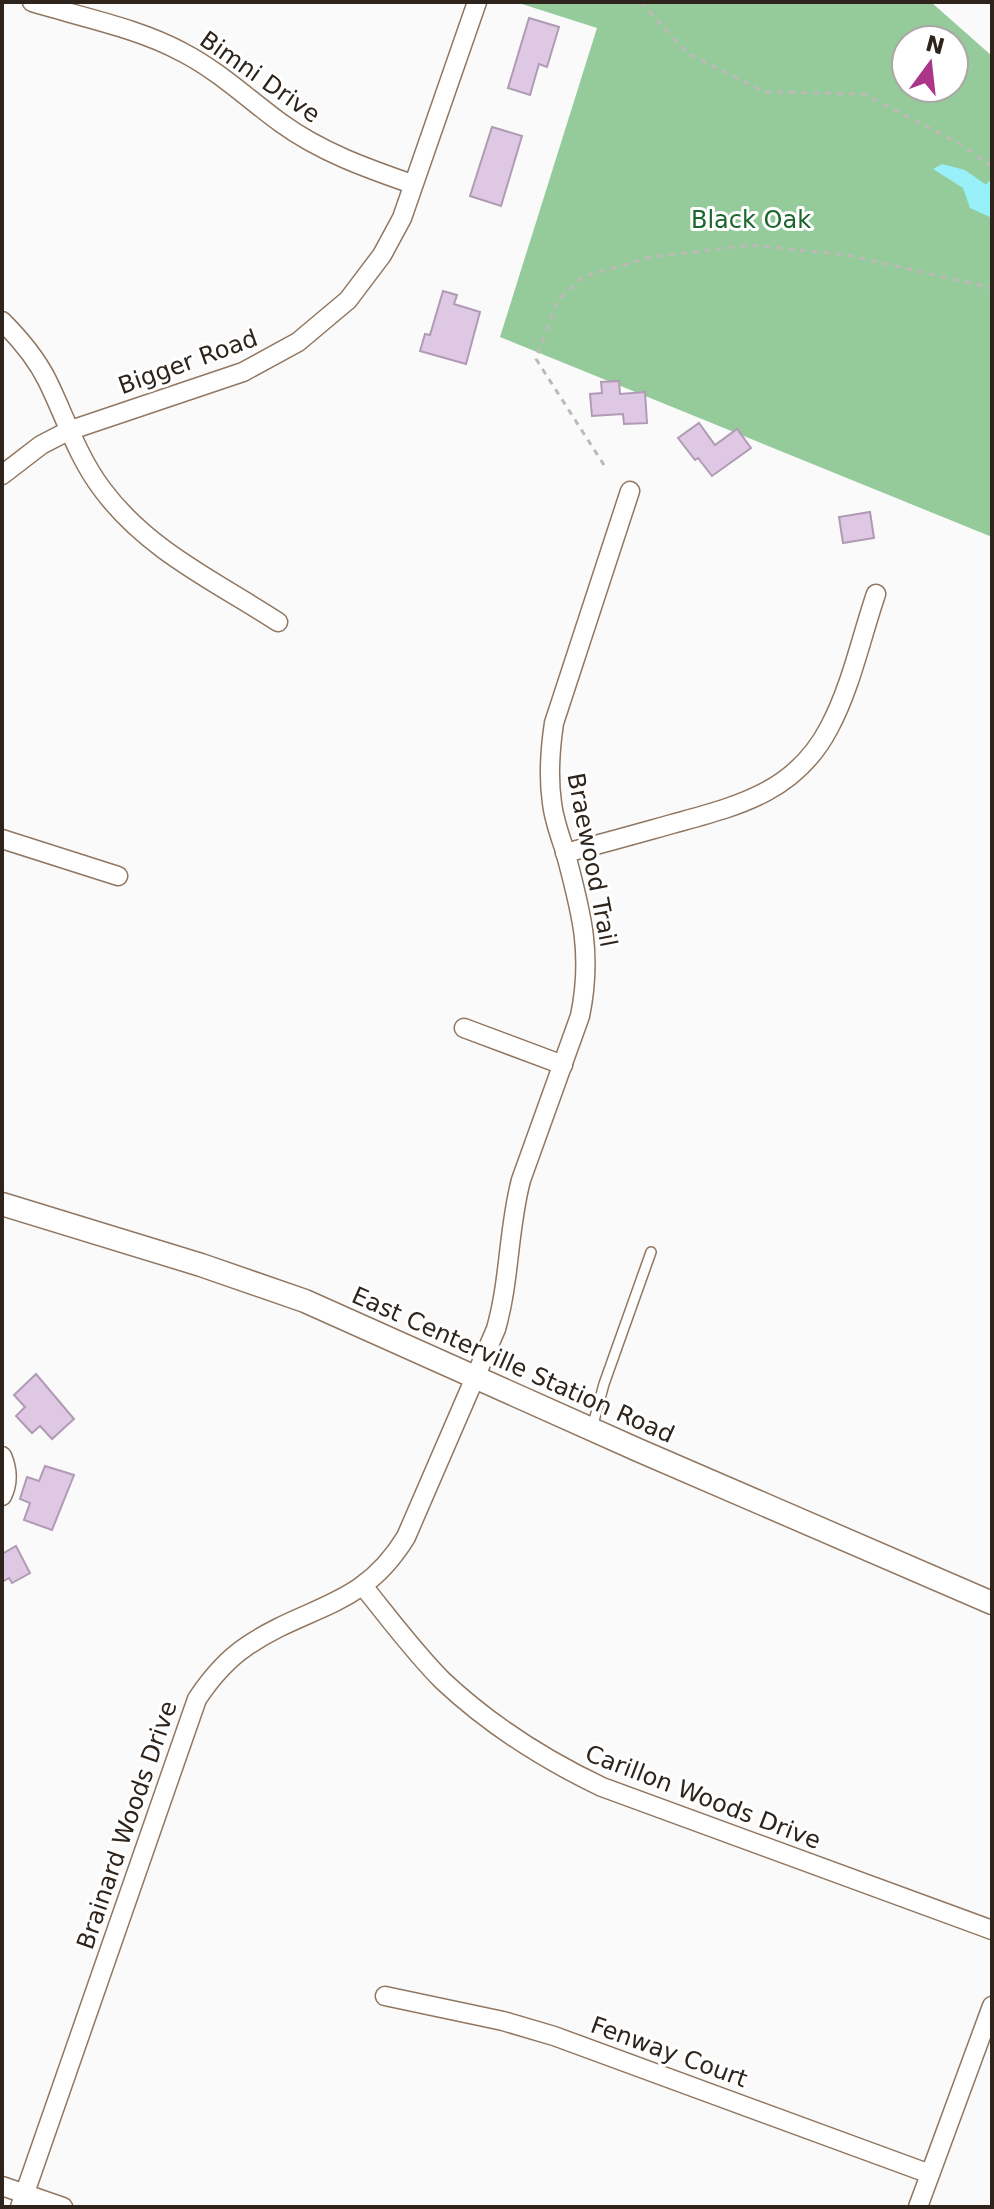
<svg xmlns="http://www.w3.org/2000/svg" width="994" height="2209" viewBox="0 0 994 2209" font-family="'DejaVu Sans',sans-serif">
  <rect width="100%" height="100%" fill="#fafafa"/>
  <path fill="#95ca9b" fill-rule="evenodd" d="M 523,2 L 931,2 L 992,56 L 992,537 L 500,337 L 597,28 L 522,4 ZM 906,40 L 954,40 L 954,88 L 906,88 Z"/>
  <path fill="#98f1f8" d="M 942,164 L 965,170 L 992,189 L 992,218 L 970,208 L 963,188 L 933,169 Z"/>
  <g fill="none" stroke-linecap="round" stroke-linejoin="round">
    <path stroke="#98f1f8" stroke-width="5" d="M 988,186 L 992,182"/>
  </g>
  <g fill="#dfc8e3" stroke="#b09ab4" stroke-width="2">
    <path d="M 529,18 L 559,27 L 547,67 L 539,64 L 530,95 L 508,88 Z"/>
    <path d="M 492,127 L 522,136 L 501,206 L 470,196 Z"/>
    <path d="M 443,291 L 457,295 L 454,304 L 480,312 L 466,364 L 420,351 L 425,334 L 430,335 Z"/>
    <path d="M 619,381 L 620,394 L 645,392 L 647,423 L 624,424 L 623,414 L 592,416 L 590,394 L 602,393 L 601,382 Z"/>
    <path d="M 699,423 L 715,445 L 737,429 L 751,448 L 712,476 L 698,458 L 695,460 L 678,438 Z"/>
    <path d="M 870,512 L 874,538 L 843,543 L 839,517 Z"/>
    <path d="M 36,1374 L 74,1419 L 52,1439 L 40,1426 L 32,1433 L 16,1416 L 25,1407 L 14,1395 Z"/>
    <path d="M 45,1466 L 74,1475 L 52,1530 L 24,1520 L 30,1503 L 20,1499 L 27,1477 L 39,1481 Z"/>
    <path d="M 16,1546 L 30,1573 L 12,1583 L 9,1578 L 2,1582 L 2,1554 Z"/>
  </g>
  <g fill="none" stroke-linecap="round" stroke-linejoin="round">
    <defs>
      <path id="service" d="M 592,1428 L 604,1384 L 651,1252"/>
      <g id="minor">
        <path d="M 32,2 C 80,17 138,28 182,52 C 219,71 248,99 281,123 C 321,152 366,168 412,184"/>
        <path d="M 2,321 C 19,338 36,358 47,380 C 65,416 77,456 102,489 C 148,551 215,581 278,622"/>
        <path d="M 2,475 L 41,445 L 68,431 L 243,372 L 298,342 L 348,300 L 382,255 L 402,218 L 477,2"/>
        <path d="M 2,839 L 118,876"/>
        <path d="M 565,853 C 601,844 636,834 672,824 C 737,806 795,793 829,728 C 851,687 861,638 876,594"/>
        <path d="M 464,1028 L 563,1065"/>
        <path d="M 2,1456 C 8,1470 9,1482 2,1496"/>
        <path d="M 363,1586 C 389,1618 414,1652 443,1681 C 490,1725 543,1759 602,1787 L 992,1930"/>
        <path d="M 385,1996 L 503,2021 L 554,2036 L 930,2174"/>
        <path d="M 2,2186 L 63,2207"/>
        <path d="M 20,2207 L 197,1699 C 211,1678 226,1660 247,1646 C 309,1604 362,1609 406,1537 L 496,1329 C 510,1280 508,1229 521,1180 L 580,1016 C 593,953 581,911 565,851 C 560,836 554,820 552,803 C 548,776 550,750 554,723 L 630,491"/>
        <path d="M 918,2207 L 992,2006"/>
      </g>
      <path id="tertiary" d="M 2,1204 L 201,1265 L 305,1301 L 638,1450 L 992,1603"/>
    </defs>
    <use href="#service" stroke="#907761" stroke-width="12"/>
    <use href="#minor" stroke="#907761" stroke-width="21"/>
    <use href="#tertiary" stroke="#907761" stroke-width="25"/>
    <g stroke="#bcb9b6" stroke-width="3" stroke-dasharray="6 6" stroke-linecap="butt">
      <path d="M 641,2 L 687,53 L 765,92 L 864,94 L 964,146 L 992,167"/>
      <path d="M 604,465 L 536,359 L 557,301 L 582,277 L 651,257 L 750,245 L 847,255 L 992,288"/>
    </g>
    <use href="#service" stroke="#fff" stroke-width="9"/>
    <use href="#minor" stroke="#fff" stroke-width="18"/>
    <use href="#tertiary" stroke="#fff" stroke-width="22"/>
  </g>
  <g text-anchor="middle" stroke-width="6" stroke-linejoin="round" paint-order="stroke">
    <g font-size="24" fill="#2e241b" stroke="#fff">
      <text transform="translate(260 77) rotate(35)" y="8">Bimni Drive</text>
      <text transform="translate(188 362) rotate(-20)" y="8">Bigger Road</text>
      <text transform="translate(592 860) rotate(79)" y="8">Braewood Trail</text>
      <text transform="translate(513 1365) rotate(24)" y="8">East Centerville Station Road</text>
      <text transform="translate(703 1797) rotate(21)" y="8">Carillon Woods Drive</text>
      <text transform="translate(127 1825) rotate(-71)" y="8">Brainard Woods Drive</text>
      <text transform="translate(669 2052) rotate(20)" y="8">Fenway Court</text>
    </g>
    <g font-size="24" fill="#1a662c" stroke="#fff">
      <text x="751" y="228">Black Oak</text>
    </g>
  </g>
  <rect width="994" height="2209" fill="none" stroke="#2e241b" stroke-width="8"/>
  <g transform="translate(930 64) rotate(15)"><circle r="38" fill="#ffffff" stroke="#aba7a4" stroke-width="2"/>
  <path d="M0-6L14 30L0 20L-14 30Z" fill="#ac3489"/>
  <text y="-12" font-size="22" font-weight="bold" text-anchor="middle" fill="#2e241b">N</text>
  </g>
</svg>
